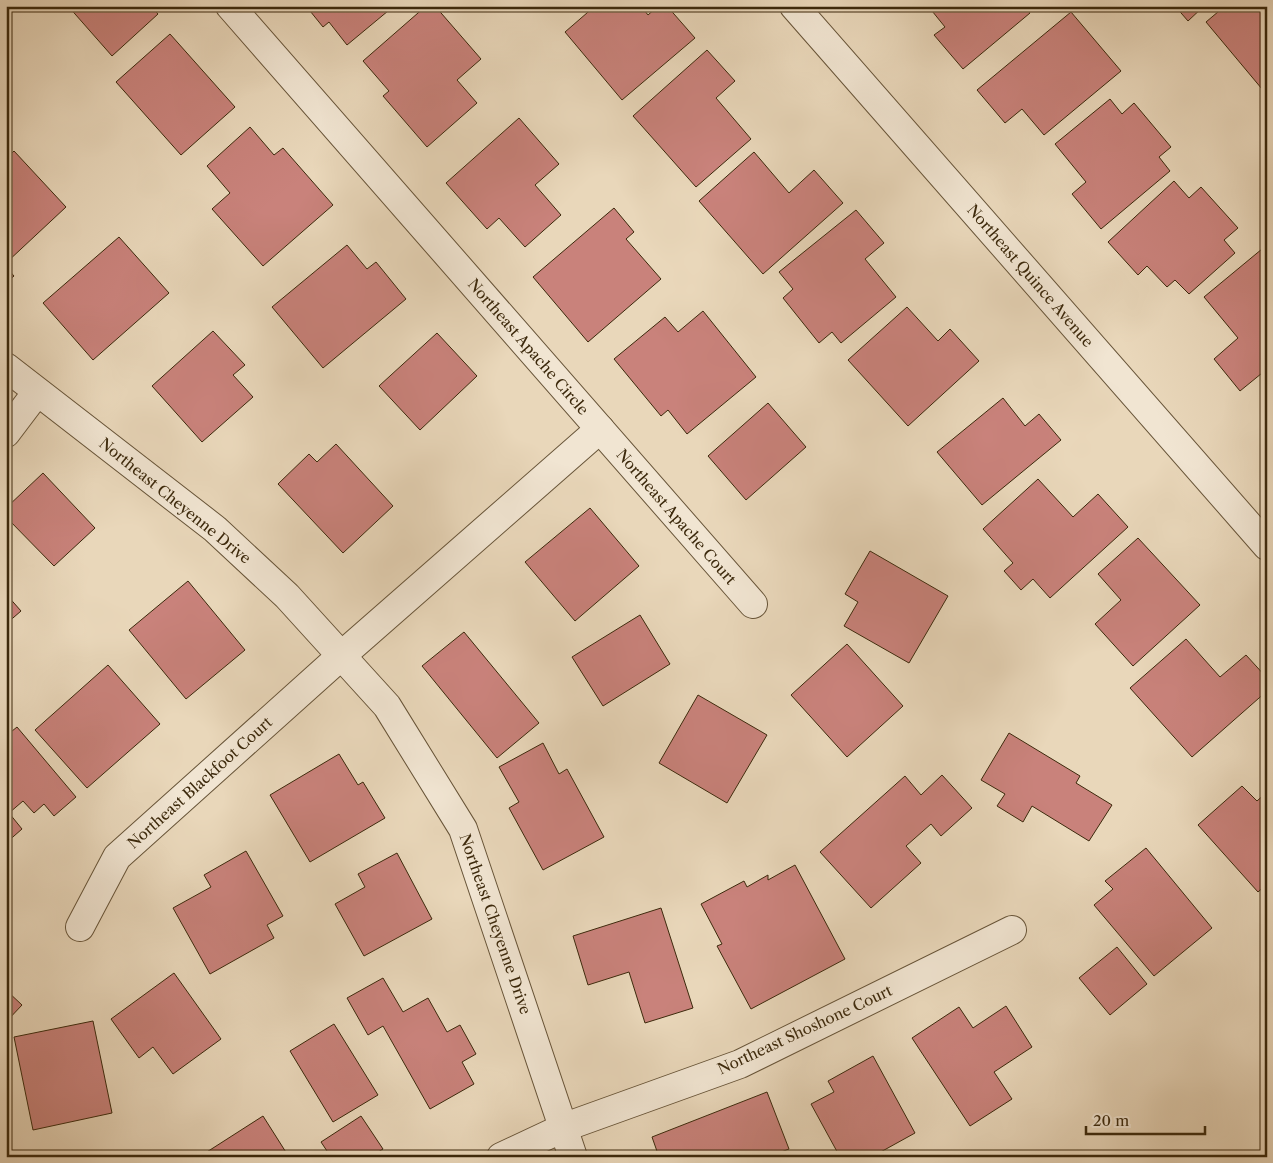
<svg xmlns="http://www.w3.org/2000/svg" width="1273" height="1163" viewBox="0 0 1273 1163" font-family="'Libre Caslon Text',serif">
  <rect width="100%" height="100%" fill="#e9d7ba"/>
  <filter id="stains"><feTurbulence type="fractalNoise" baseFrequency=".004" numOctaves="4"/><feColorMatrix values="0 0 0 0 .2 0 0 0 0 .09 0 0 0 0 .02 0 0 0 .5 -.17"/></filter>
  <radialGradient id="worn" r=".72"><stop offset=".6" stop-color="#630" stop-opacity="0"/><stop offset="1" stop-color="#630" stop-opacity=".3"/></radialGradient>
  <g fill="#c9827b" stroke="#3c290c">
    <path d="M 68,6 L 151,6 L 158,14 L 112,56 Z"/>
    <path d="M 306,6 L 394,6 L 347,45 L 329,22 L 323,27 Z"/>
    <path d="M 426,6 L 435,6 L 481,59 L 457,80 L 477,103 L 427,147 L 383,96 L 389,91 L 363,61 Z"/>
    <path d="M 595,6 L 641,6 L 648,15 L 658,6 L 667,6 L 695,38 L 622,100 L 565,32 Z"/>
    <path d="M 928,6 L 1025,6 L 1030,13 L 963,69 L 934,35 L 945,27 Z"/>
    <path d="M 1175,6 L 1204,6 L 1188,21 Z"/>
    <path d="M 1225,6 L 1267,6 L 1267,85 L 1262,89 L 1206,22 Z"/>
    <path d="M 1071,12 L 1121,71 L 1044,135 L 1022,109 L 1005,123 L 977,90 Z"/>
    <path d="M 170,34 L 235,107 L 181,155 L 116,82 Z"/>
    <path d="M 707,50 L 735,81 L 716,98 L 751,139 L 696,187 L 633,116 Z"/>
    <path d="M 1110,99 L 1122,114 L 1134,103 L 1171,147 L 1159,157 L 1170,171 L 1101,229 L 1072,194 L 1086,182 L 1055,144 Z"/>
    <path d="M 519,118 L 559,164 L 535,185 L 561,215 L 525,247 L 499,218 L 487,229 L 446,183 Z"/>
    <path d="M 250,127 L 274,155 L 283,148 L 333,205 L 263,266 L 212,209 L 230,193 L 207,166 Z"/>
    <path d="M 14,151 L 66,207 L 6,263 L 6,159 Z"/>
    <path d="M 754,152 L 789,193 L 814,170 L 843,203 L 763,274 L 699,201 Z"/>
    <path d="M 1174,181 L 1189,198 L 1201,187 L 1238,228 L 1224,240 L 1235,253 L 1189,294 L 1175,280 L 1167,287 L 1147,266 L 1138,275 L 1108,242 Z"/>
    <path d="M 614,208 L 634,232 L 626,239 L 661,279 L 588,342 L 533,277 Z"/>
    <path d="M 856,210 L 884,243 L 865,259 L 896,297 L 841,343 L 832,332 L 819,343 L 783,298 L 793,289 L 779,272 Z"/>
    <path d="M 119,237 L 169,293 L 93,360 L 43,303 Z"/>
    <path d="M 347,245 L 367,269 L 376,262 L 406,299 L 323,368 L 272,307 Z"/>
    <path d="M 1262,249 L 1267,254 L 1267,369 L 1240,391 L 1214,359 L 1238,338 L 1204,297 Z"/>
    <path d="M 6,267 L 14,276 L 6,283 Z"/>
    <path d="M 907,307 L 938,341 L 950,329 L 979,361 L 908,426 L 848,360 Z"/>
    <path d="M 703,311 L 756,377 L 687,434 L 668,410 L 661,416 L 614,359 L 665,317 L 678,332 Z"/>
    <path d="M 213,331 L 245,365 L 233,375 L 253,397 L 202,442 L 152,386 Z"/>
    <path d="M 437,333 L 477,376 L 420,430 L 379,386 Z"/>
    <path d="M 1003,398 L 1025,426 L 1039,414 L 1061,440 L 982,505 L 937,452 Z"/>
    <path d="M 768,403 L 806,447 L 746,500 L 708,456 Z"/>
    <path d="M 336,444 L 393,506 L 343,553 L 278,484 L 309,454 L 317,462 Z"/>
    <path d="M 43,473 L 95,528 L 54,566 L 6,517 L 6,508 Z"/>
    <path d="M 1038,479 L 1073,517 L 1098,494 L 1128,527 L 1050,598 L 1033,579 L 1021,590 L 1004,571 L 1013,563 L 983,529 Z"/>
    <path d="M 590,508 L 639,566 L 575,621 L 525,562 Z"/>
    <path d="M 1138,538 L 1200,605 L 1133,666 L 1095,624 L 1121,600 L 1098,574 Z"/>
    <path d="M 870,551 L 948,596 L 909,663 L 844,626 L 858,602 L 845,594 Z"/>
    <path d="M 188,581 L 245,650 L 186,699 L 129,630 Z"/>
    <path d="M 6,594 L 21,611 L 6,624 Z"/>
    <path d="M 640,615 L 670,664 L 603,706 L 572,657 Z"/>
    <path d="M 464,632 L 539,723 L 497,758 L 422,666 Z"/>
    <path d="M 1186,639 L 1220,677 L 1246,655 L 1267,678 L 1267,691 L 1192,757 L 1130,688 Z"/>
    <path d="M 847,644 L 903,706 L 847,757 L 791,695 Z"/>
    <path d="M 108,665 L 160,724 L 87,788 L 35,730 Z"/>
    <path d="M 698,695 L 767,735 L 727,803 L 659,763 Z"/>
    <path d="M 17,727 L 76,797 L 54,816 L 44,804 L 34,813 L 23,801 L 9,813 L 22,829 L 6,843 L 6,736 Z"/>
    <path d="M 1009,733 L 1080,776 L 1076,783 L 1112,805 L 1089,841 L 1032,806 L 1023,822 L 997,806 L 1005,794 L 981,780 Z"/>
    <path d="M 543,743 L 559,774 L 567,769 L 604,837 L 543,870 L 509,808 L 519,802 L 499,767 Z"/>
    <path d="M 339,754 L 358,785 L 363,782 L 385,818 L 310,862 L 270,795 Z"/>
    <path d="M 942,775 L 972,808 L 941,836 L 931,824 L 906,846 L 921,863 L 871,908 L 820,852 L 905,776 L 921,795 Z"/>
    <path d="M 1242,786 L 1257,801 L 1267,792 L 1267,884 L 1258,892 L 1198,825 Z"/>
    <path d="M 1146,848 L 1212,928 L 1154,976 L 1094,905 L 1113,889 L 1105,881 Z"/>
    <path d="M 246,851 L 283,916 L 267,925 L 274,938 L 210,974 L 173,908 L 211,887 L 204,875 Z"/>
    <path d="M 397,853 L 432,919 L 364,956 L 335,904 L 365,887 L 358,874 Z"/>
    <path d="M 795,865 L 845,959 L 751,1009 L 717,946 L 722,944 L 701,904 L 744,881 L 747,887 L 768,875 L 768,880 Z"/>
    <path d="M 661,908 L 693,1008 L 645,1023 L 629,972 L 588,985 L 573,936 Z"/>
    <path d="M 1117,947 L 1147,984 L 1110,1015 L 1079,978 Z"/>
    <path d="M 174,973 L 221,1039 L 173,1074 L 153,1047 L 139,1058 L 111,1019 Z"/>
    <path d="M 383,978 L 403,1012 L 428,998 L 447,1032 L 460,1025 L 476,1054 L 462,1062 L 474,1084 L 430,1109 L 383,1026 L 368,1035 L 347,998 Z"/>
    <path d="M 6,990 L 22,1005 L 6,1022 Z"/>
    <path d="M 1006,1006 L 1032,1047 L 994,1072 L 1012,1099 L 970,1126 L 912,1038 L 959,1007 L 973,1028 Z"/>
    <path d="M 93,1021 L 112,1113 L 33,1130 L 14,1037 Z"/>
    <path d="M 334,1024 L 378,1095 L 333,1122 L 290,1051 Z"/>
    <path d="M 873,1056 L 915,1133 L 877,1154 L 878,1157 L 840,1157 L 811,1104 L 834,1092 L 828,1081 Z"/>
    <path d="M 767,1092 L 789,1149 L 768,1157 L 659,1157 L 652,1137 Z"/>
    <path d="M 263,1116 L 289,1157 L 199,1157 Z"/>
    <path d="M 361,1116 L 383,1149 L 370,1157 L 331,1157 L 321,1142 Z"/>
  </g>
  <g fill="none" stroke-linecap="round" stroke-linejoin="round">
    <defs>
      <g id="minor">
        <path d="M 230,6 L 753,604"/>
        <path d="M 794,6 L 1267,546"/>
        <path d="M 6,367 L 215,529 L 287,596 L 387,706 L 463,829 L 573,1157"/>
        <path d="M 6,433 L 37,392"/>
        <path d="M 80,927 L 117,857 L 341,656 L 600,429"/>
        <path d="M 501,1157 L 565,1127 L 740,1064 L 1012,930"/>
      </g>
    </defs>
    <use href="#minor" stroke="#675438" stroke-width="30"/>
    <use href="#minor" stroke="#f1e5d2" stroke-width="28"/>
  </g>
  <g text-anchor="middle" stroke-width="4" stroke-linejoin="round" paint-order="stroke">
    <g font-size="15" fill="#3c290c" stroke="#f1e5d2">
      <text transform="translate(1030 276) rotate(49)" y="5">Northeast Quince Avenue</text>
      <text transform="translate(528 347) rotate(49)" y="5">Northeast Apache Circle</text>
      <text transform="translate(175 501) rotate(39)" y="5">Northeast Cheyenne Drive</text>
      <text transform="translate(676 517) rotate(49)" y="5">Northeast Apache Court</text>
      <text transform="translate(200 783) rotate(-42)" y="5">Northeast Blackfoot Court</text>
      <text transform="translate(495 924) rotate(71)" y="5">Northeast Cheyenne Drive</text>
      <text transform="translate(805 1030) rotate(-25)" y="5">Northeast Shoshone Court</text>
    </g>
  </g>
  <rect width="1273" height="1163" fill="none" stroke="#e9d7ba" stroke-width="25"/>
  <rect x="8" y="8" width="1258" height="1148" fill="none" stroke="#3c290c" stroke-width="2.5"/>
  <rect x="12" y="12" width="1248" height="1138" fill="none" stroke="#3c290c"/>
  <path d="M1086 1126v8h119v-8" fill="none" stroke="#3c290c" stroke-width="2.5"/>
  <text x="1093" y="1126" font-size="15" fill="#3c290c" stroke="#f1e5d2" stroke-width="4" paint-order="stroke">20 m</text>
  <rect width="100%" height="100%" filter="url(#stains)"/>
  <rect width="100%" height="100%" fill="url(#worn)"/>
</svg>
